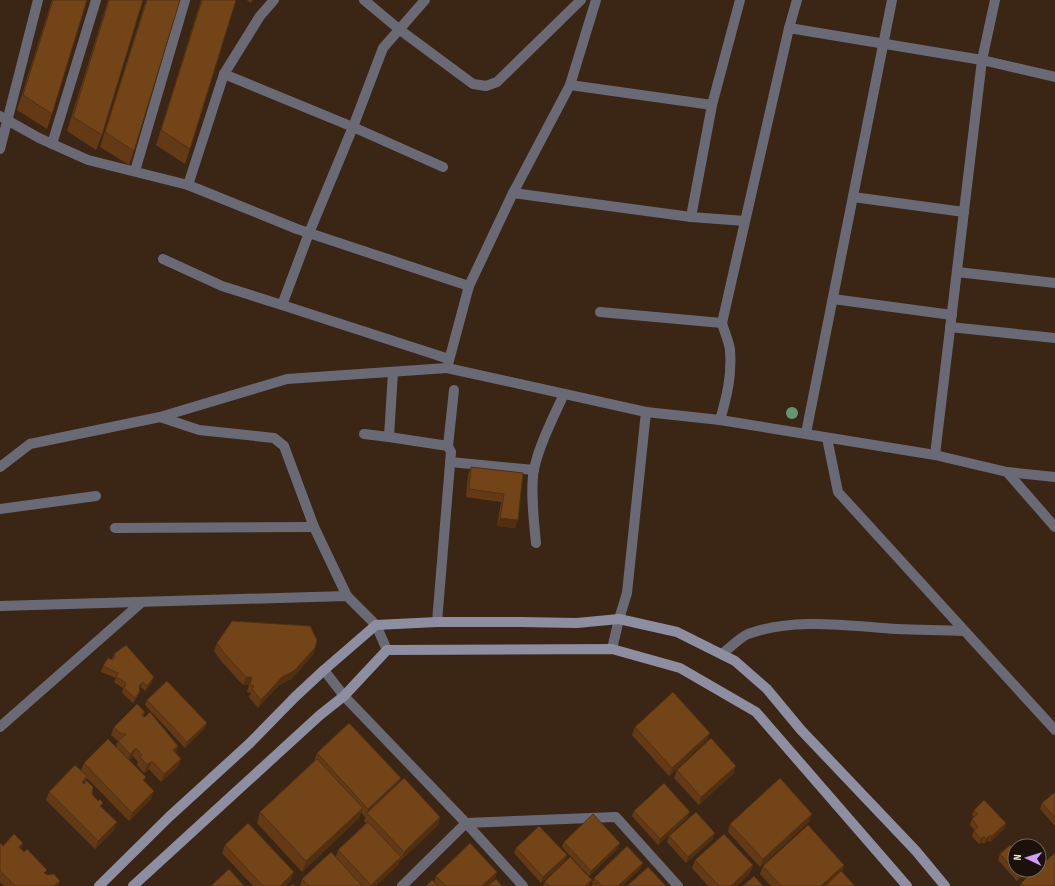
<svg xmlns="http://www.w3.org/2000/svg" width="1055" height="886" viewBox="0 0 1055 886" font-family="'Sofia Sans Condensed',sans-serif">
  <rect width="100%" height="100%" fill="#3b2615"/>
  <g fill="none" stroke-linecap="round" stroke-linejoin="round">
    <path stroke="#6a6a77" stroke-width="10" d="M 536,543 C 534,522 530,490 534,469 C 540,443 553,418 564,394"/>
    <g stroke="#6a6a77" stroke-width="10">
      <path d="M 274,0 L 260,16 L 224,74 L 188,185 L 297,229 L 469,286 L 447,368 L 646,412 L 627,593 L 619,619 L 612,649"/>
      <path d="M 364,0 L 400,30 L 473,84 L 486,86 L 497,82 L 581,0"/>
      <path d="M 425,0 L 383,48 L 353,127 L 309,233 L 282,305 L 449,359"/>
      <path d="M 789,28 L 797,0"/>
      <path d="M 224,74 L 353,127 L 443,167"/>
      <path d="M 570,85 L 596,0"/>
      <path d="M 712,105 L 740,0"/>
      <path d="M 0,116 L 39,138 L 88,160 L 188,185"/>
      <path d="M 52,144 L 96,0"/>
      <path d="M 0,149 L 38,0"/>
      <path d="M 135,171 L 185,0"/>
      <path d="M 513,193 L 570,85 L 712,105 L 691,217"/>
      <path d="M 853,197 L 964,212"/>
      <path d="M 163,259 L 222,286 L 282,305"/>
      <path d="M 957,272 L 1055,283"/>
      <path d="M 469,286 L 513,193 L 691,217 L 745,221"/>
      <path d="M 833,299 L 952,315"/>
      <path d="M 600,312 L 722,323"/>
      <path d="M 950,327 L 1055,338"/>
      <path d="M 393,372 L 389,437 L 448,446 L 451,452 L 437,622"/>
      <path d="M 646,412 L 720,420 L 935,455 L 1007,472 L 1055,527"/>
      <path d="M 160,417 L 199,430 L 274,438 L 284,446 L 314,527 L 347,596"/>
      <path d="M 720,420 C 727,396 732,375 730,350 C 729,341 724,331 722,323 L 789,28 L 982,60 L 1055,77"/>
      <path d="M 806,433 L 892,0"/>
      <path d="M 364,434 L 389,437"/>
      <path d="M 827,438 L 838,492 L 1055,730"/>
      <path d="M 448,446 L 454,390"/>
      <path d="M 935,455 L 982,60 L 995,0"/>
      <path d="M 450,462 L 534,470"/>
      <path d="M 0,467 L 30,444 L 160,417 L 287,379 L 447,368"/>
      <path d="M 1007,472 L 1055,477"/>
      <path d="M 0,509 L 96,496"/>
      <path d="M 115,528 L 314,527"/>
      <path d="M 0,606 L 347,596 L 376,625 L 387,650"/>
      <path d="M 722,654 C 730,648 739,638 748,634 C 795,617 849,626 897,629 C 919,630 941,630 964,631"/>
      <path d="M 324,670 L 344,696 L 466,823 L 616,817 L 678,886"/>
      <path d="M 0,727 L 142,602"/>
      <path d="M 402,886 L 466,823 L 523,886"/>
    </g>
    <g stroke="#8d8ea1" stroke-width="10">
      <path d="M 99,886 L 170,816 L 250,743 L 295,697 L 324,670 L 376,625 L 437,622 L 520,622 L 577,623 L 619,619 L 677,632 L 735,661 L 767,689 L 801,730 L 916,851 L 945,886"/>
      <path d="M 133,886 L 320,715 L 344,696 L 387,650 L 612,649 L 680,668 L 756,712 L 907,886"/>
    </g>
  </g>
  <circle fill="#669573" cx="792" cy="413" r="6"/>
  <g fill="#643a16">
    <path d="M 52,0 L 87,0 L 52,114 L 47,129 L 17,110 Z"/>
    <path d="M 108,0 L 143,0 L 102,135 L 96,150 L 67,131 Z"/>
    <path d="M 146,0 L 179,0 L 134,151 L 129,165 L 100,147 Z"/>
    <path d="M 201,0 L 236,0 L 190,149 L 185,164 L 156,145 Z"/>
    <path d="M 247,0 L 253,0 L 250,3 Z"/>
    <path d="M 471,467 L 523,473 L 515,528 L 497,526 L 501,502 L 466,497 L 468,475 Z"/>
    <path d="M 217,643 L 315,648 L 312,656 L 291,679 L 279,685 L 258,708 L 249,697 L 251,693 L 247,692 L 249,685 L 243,685 L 221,661 L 214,651 Z"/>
    <path d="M 114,654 L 152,682 L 145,691 L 141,687 L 139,689 L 140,691 L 138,696 L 133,703 L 122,693 L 123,688 L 114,682 L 116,678 L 101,672 L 103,666 L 112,659 Z"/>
    <path d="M 147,700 L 205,728 L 185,748 L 145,705 Z"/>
    <path d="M 145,712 L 143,716 L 178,746 L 176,753 L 178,767 L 161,782 L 149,769 L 144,773 L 137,765 L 138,762 L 133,756 L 129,760 L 146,777 L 144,781 L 151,799 L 129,821 L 87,778 L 85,783 L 92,794 L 102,807 L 114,830 L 95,849 L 46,800 L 49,792 L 81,770 L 84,763 L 116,747 L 118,741 L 111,735 L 114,727 Z"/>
    <path d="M 635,727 L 710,733 L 707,740 L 669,776 L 632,735 Z"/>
    <path d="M 317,753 L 401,778 L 399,783 L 440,817 L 438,825 L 401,860 L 400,859 L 398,865 L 376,886 L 300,886 L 302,879 L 336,857 L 338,850 L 366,823 L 364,821 L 366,816 L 365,817 L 361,812 L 359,818 L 302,872 L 257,823 L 260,812 L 314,761 Z"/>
    <path d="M 736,766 L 733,774 L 699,805 L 674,778 L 677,770 Z"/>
    <path d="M 1055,792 L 1055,826 L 1040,809 L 1042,803 Z"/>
    <path d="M 974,810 L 1006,823 L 1004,829 L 990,842 L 988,840 L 984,844 L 982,842 L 979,844 L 972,836 L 974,830 L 970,825 L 972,819 L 974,817 L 972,815 Z"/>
    <path d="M 634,811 L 688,817 L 658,845 L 632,816 Z"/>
    <path d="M 812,814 L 809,822 L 760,867 L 728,832 L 730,824 Z"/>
    <path d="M 669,836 L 713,839 L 686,863 L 667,842 Z"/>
    <path d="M 564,842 L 620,843 L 618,848 L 589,876 L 562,847 Z"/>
    <path d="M 23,843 L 21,849 L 46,874 L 60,881 L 58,886 L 4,886 L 0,882 L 0,844 L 3,846 Z"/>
    <path d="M 225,845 L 291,880 L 285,886 L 253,886 L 222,853 Z"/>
    <path d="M 516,848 L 567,855 L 565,861 L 541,883 L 514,853 Z"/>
    <path d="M 1000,854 L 1026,873 L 1017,881 L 998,860 Z"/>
    <path d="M 695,860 L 753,865 L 750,873 L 737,886 L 708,886 L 692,868 Z"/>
    <path d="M 844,865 L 842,871 L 855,886 L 771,886 L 760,874 L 763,866 Z"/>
    <path d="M 641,868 L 622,886 L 591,886 L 593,884 L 592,883 L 594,878 Z"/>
    <path d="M 497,872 L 494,880 L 488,886 L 426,886 L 434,882 L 436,876 Z"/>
    <path d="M 592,880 L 589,886 L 543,886 L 545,881 Z"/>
    <path d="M 1021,883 L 1055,886 L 1020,886 Z"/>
  </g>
  <g fill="#513012">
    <path d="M 500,518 L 518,520 L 515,528 L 497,526 Z"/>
    <path d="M 315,648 L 312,656 L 291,679 L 279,685 L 258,708 L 261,700 L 282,677 Z"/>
    <path d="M 154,677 L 152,682 L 145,691 L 147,686 Z"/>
    <path d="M 246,677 L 252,677 L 249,685 L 243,685 Z"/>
    <path d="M 143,682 L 141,687 L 137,692 L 139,686 Z"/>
    <path d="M 140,691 L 138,696 L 133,703 L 135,698 Z"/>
    <path d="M 207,723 L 205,728 L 185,748 L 187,742 Z"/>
    <path d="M 710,733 L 707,740 L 669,776 L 672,768 Z"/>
    <path d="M 178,746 L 175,754 L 173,750 Z"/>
    <path d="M 136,748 L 133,756 L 127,762 L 130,754 Z"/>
    <path d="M 181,759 L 178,767 L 161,782 L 164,774 Z"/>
    <path d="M 152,761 L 149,769 L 144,773 L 147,765 Z"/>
    <path d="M 736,766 L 733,774 L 699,805 L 701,797 Z"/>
    <path d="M 87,776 L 84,784 L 82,782 Z"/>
    <path d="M 401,778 L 398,786 L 367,813 L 365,817 L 368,809 Z"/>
    <path d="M 154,791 L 151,799 L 129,821 L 132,813 Z"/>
    <path d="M 363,808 L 359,818 L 302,872 L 306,861 Z"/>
    <path d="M 690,812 L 688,817 L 658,845 L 660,839 Z"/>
    <path d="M 812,814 L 809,822 L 760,867 L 763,859 Z"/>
    <path d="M 440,817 L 438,825 L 401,860 L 404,852 Z"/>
    <path d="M 117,822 L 114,830 L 95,849 L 98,841 Z"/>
    <path d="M 1006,823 L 1004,829 L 990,842 L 991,837 Z"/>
    <path d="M 715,833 L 713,839 L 686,863 L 688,857 Z"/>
    <path d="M 990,835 L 988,840 L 984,844 L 986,839 Z"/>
    <path d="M 984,836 L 982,842 L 979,844 L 981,839 Z"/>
    <path d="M 23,843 L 20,851 L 19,847 Z"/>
    <path d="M 620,843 L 618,848 L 589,876 L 591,871 Z"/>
    <path d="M 567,855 L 565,861 L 541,883 L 543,877 Z"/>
    <path d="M 401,857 L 398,865 L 376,886 L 371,886 Z"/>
    <path d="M 643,863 L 641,868 L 622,886 L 618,886 Z"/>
    <path d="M 753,865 L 750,873 L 737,886 L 731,886 Z"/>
    <path d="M 844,865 L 841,873 L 827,886 L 821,886 Z"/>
    <path d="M 1026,870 L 1027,870 L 1026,873 L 1017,881 L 1019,876 Z"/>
    <path d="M 294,872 L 291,880 L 285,886 L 280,886 Z"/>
    <path d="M 497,872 L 494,880 L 488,886 L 482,886 Z"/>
    <path d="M 592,880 L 589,886 L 585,886 Z"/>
    <path d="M 60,881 L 58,886 L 54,886 Z"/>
  </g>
  <g fill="#744419" stroke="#513012">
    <path d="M 53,0 L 87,0 L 52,114 L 23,95 Z"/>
    <path d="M 109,0 L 143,0 L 102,135 L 73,117 Z"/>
    <path d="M 147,0 L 180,0 L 134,151 L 105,132 Z"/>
    <path d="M 202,0 L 236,0 L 190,149 L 161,130 Z"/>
    <path d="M 471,467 L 523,473 L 518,520 L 500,518 L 504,494 L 469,489 Z"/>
    <path d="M 232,621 L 310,626 L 317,640 L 315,648 L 294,671 L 282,677 L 261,700 L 252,689 L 254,686 L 250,684 L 252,677 L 246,677 L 224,653 L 217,643 Z"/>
    <path d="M 126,645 L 154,677 L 147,686 L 143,682 L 139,686 L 140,691 L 135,698 L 124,688 L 126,683 L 116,677 L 118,673 L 103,666 L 108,658 L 113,660 L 115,656 L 114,654 Z"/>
    <path d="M 167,681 L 207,723 L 187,742 L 147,700 Z"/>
    <path d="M 673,692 L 710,733 L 672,768 L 635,727 Z"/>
    <path d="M 137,704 L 145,712 L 141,715 L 145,717 L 150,712 L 178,746 L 173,750 L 181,759 L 164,774 L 152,761 L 147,765 L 140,757 L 142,755 L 136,748 L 130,754 L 118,741 L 126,734 L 120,733 L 114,727 Z"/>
    <path d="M 349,723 L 401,778 L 368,809 L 317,753 Z"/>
    <path d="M 711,738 L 736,766 L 701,797 L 677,770 Z"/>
    <path d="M 108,739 L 146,777 L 143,780 L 154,791 L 132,813 L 84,763 Z"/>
    <path d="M 317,759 L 363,808 L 306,861 L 260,812 Z"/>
    <path d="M 75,765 L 87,776 L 82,782 L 84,784 L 87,781 L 93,787 L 92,794 L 98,801 L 100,799 L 103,803 L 100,806 L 117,822 L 98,841 L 49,792 Z"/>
    <path d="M 404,778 L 440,817 L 404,852 L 367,813 Z"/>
    <path d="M 780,778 L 812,814 L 763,859 L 730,824 Z"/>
    <path d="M 664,783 L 690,812 L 660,839 L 634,811 Z"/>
    <path d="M 1055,792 L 1055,818 L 1042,803 Z"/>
    <path d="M 984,800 L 1006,823 L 991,837 L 990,835 L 986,839 L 984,836 L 981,839 L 974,831 L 978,827 L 972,819 L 978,814 L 974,810 Z"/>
    <path d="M 696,812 L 715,833 L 688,857 L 669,836 Z"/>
    <path d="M 593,814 L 620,843 L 591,871 L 564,842 Z"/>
    <path d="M 368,822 L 401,857 L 371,885 L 338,850 Z"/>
    <path d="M 248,823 L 294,872 L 280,886 L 263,886 L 225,845 Z"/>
    <path d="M 808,825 L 844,865 L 821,886 L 781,886 L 763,866 Z"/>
    <path d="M 539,826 L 567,855 L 543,877 L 516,848 Z"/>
    <path d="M 14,834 L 23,843 L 19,847 L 24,852 L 27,849 L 47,870 L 44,873 L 47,875 L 54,874 L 60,881 L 54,886 L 15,886 L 0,871 L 0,844 L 1,843 L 3,846 Z"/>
    <path d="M 724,834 L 753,865 L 731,886 L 719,886 L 695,860 Z"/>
    <path d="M 1029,842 L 1032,846 L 1024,846 Z"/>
    <path d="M 470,843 L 497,872 L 482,886 L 446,886 L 436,876 Z"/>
    <path d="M 1010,845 L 1015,851 L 1015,870 L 1026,870 L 1019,876 L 1000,854 Z"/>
    <path d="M 627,846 L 643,863 L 618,886 L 602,886 L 594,878 Z"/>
    <path d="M 331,852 L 362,886 L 309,886 L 302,879 Z"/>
    <path d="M 1055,853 L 1055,886 L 1024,886 L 1021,883 L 1035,870 L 1039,870 L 1039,867 Z"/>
    <path d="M 570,857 L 592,880 L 585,886 L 549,886 L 545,881 Z"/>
    <path d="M 648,867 L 666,886 L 627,886 Z"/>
    <path d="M 229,869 L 244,886 L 211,886 Z"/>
    <path d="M 841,871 L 855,886 L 825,886 Z"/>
    <path d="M 754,876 L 763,886 L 743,886 Z"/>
    <path d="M 496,879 L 502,886 L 488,886 Z"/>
    <path d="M 432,880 L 438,886 L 426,886 Z"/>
    <path d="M 594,883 L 597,886 L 591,886 Z"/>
    <path d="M 293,884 L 295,886 L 291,886 Z"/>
  </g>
  <g transform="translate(1027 858) rotate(274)"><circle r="19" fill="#1b110a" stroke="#72665e"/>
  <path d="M0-3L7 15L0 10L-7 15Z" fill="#d09dfe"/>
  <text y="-6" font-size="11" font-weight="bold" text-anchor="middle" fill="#f4e5db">N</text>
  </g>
</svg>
